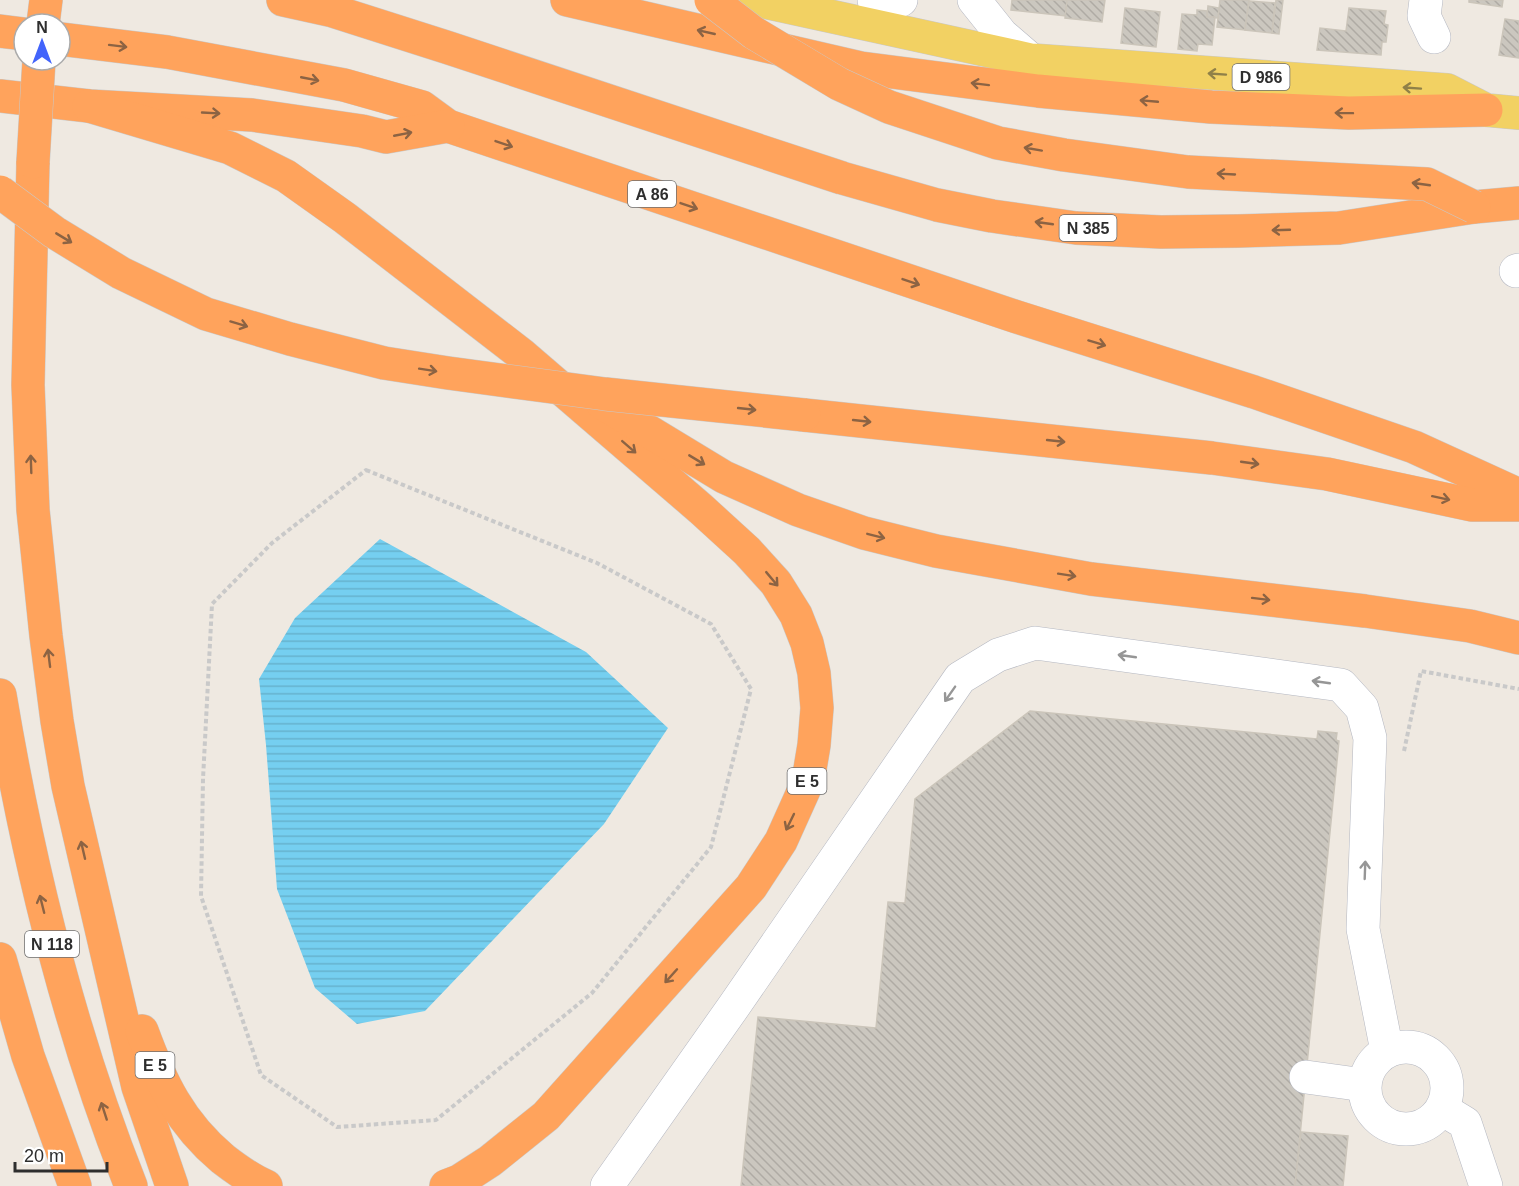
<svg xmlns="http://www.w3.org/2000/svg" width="1519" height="1186" viewBox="0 0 1519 1186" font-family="Arial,sans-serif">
  <defs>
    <pattern id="water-rules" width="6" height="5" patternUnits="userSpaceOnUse" patternTransform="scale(1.5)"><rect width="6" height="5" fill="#75cff0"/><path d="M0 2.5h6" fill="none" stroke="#66b2ce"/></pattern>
    <pattern id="building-back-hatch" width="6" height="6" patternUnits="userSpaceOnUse" patternTransform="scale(1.5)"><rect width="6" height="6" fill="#cbc7bf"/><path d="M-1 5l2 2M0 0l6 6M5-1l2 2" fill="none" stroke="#afaba4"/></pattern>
  </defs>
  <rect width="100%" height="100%" fill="#efe9e1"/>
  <path fill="url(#water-rules)" d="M 380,539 L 586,652 L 668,728 L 604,824 L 425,1011 L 357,1024 L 315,988 L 277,889 L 266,745 L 259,679 L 295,618 Z"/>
  <g fill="url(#building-back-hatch)" stroke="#cbc5ba" stroke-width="1.5">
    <path d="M 1012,0 L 1067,0 L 1066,16 L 1011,10 Z"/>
    <path d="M 1067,0 L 1105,0 L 1102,22 L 1065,18 Z"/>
    <path d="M 1220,0 L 1249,0 L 1245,30 L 1217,27 Z"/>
    <path d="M 1276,0 L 1283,0 L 1279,34 L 1272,33 Z"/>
    <path d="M 1469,0 L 1503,0 L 1502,7 L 1469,2 Z"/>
    <path d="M 1249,1 L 1275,3 L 1272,33 L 1245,30 Z"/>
    <path d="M 1208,6 L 1219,8 L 1218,18 L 1207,17 Z"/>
    <path d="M 1125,8 L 1160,12 L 1156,47 L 1121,43 Z"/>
    <path d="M 1349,8 L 1386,11 L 1384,24 L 1388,25 L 1386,42 L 1382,42 L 1381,55 L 1317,50 L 1320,28 L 1346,31 Z"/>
    <path d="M 1197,10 L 1207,11 L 1207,17 L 1215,17 L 1212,45 L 1198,44 L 1197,51 L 1178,49 L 1182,14 L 1197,15 Z"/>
    <path d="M 1505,19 L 1519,21 L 1519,58 L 1499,55 Z"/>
    <path d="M 1030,711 L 1317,739 L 1318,731 L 1337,733 L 1336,740 L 1339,741 L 1295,1186 L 741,1186 L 758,1017 L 876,1028 L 888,902 L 905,903 L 915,799 Z"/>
    <path d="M 1301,1132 L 1348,1136 L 1343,1186 L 1295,1186 Z"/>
  </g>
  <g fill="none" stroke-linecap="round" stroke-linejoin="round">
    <defs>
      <g id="minor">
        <path d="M 874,0 L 878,2 L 901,0"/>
        <path d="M 974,0 L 1002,35 L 1031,60"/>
        <path d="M 1426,0 L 1424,16 L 1434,37"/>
        <path d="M 1516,271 L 1519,270"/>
        <circle cx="1406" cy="1088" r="41"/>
        <path d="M 1306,1077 L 1364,1085"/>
        <path d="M 1442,1109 L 1465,1123 L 1486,1186"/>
        <path d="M 607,1186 L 734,1006 L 960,678 L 998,655 L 1035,643 L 1341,685 L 1362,708 L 1370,738 L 1363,929 L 1387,1051"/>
      </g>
      <path id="major" d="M 756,0 L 1031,60 L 1447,90 L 1486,110 L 1519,113"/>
      <g id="highway">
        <path d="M 283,0 L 333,11 L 449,48 L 842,178 L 937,205 L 992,216 L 1076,228 L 1161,232 L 1238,231 L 1339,228 L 1474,207 L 1519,203"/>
        <path d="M 567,0 L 861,68 L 1038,91 L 1211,107 L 1349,113 L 1486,110"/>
        <path d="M 43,24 L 46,0"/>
        <path d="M 0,31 L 24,34"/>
        <path d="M 60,39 L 167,52 L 344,85 L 422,107 L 448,126 L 1017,317 L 1254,392 L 1414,447 L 1519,495"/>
        <path d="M 0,96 L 89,106 L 252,115 L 362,131 L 386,137 L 448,126"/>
        <path d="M 89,106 L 230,148 L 286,176 L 345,218 L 521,354 L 701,509 L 747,551 L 776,583 L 796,615 L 807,643 L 814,673 L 817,708 L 814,745 L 808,781 L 781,841 L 751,887 L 546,1116 L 490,1161 L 459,1181 L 446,1186"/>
        <path d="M 33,162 L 28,385 L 33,510 L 46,636 L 57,721 L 68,786 L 138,1087 L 172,1186"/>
        <path d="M 602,403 L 724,477 L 798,510 L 864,533 L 936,551 L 1091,579 L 1365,611 L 1470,626 L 1519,638"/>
        <path d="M 804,415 L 1212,458 L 1327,474 L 1472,505 L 1519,505"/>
        <path d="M 0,695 C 28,862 68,1028 131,1186"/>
        <path d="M 0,959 L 28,1056 L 75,1186"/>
        <path d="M 142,1031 C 161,1083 180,1123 223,1159 C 236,1169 251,1180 266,1186"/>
      </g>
    </defs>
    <use href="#minor" stroke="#b4b7c1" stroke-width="34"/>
    <use href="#major" stroke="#c9c9c9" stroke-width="34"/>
    <use href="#highway" stroke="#c9c9c9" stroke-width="34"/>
    <g stroke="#c9c9c9" stroke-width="4" stroke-dasharray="4.5 3" stroke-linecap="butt">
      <path d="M 366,470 L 597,563 L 711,624 L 751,689 L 711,847 L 592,993 L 436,1120 L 337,1127 L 261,1075 L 201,896 L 203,779 L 212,604 L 272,543 Z"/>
      <path d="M 1404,751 L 1421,671 L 1519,689"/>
    </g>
    <use href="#minor" stroke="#fff" stroke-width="33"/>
    <use href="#major" stroke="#f2d163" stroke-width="33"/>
    <use href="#highway" stroke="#ffa35c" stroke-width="33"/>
    <defs>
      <g id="highway-bridge">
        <path d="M 711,0 L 754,33 L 839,84 L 889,107 L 998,143 L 1064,155 L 1188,172 L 1427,184 L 1474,207"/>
        <path d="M 33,162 L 39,60"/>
        <path d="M 0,192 L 54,232 L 121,273 L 206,314 L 290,339 L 384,363 L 448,373 L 605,394 L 804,415"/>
      </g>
    </defs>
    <use href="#highway-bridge" stroke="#c9c9c9" stroke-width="34" stroke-linecap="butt"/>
    <use href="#highway-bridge" stroke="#ffa35c" stroke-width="33"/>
  </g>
  <defs><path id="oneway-shaft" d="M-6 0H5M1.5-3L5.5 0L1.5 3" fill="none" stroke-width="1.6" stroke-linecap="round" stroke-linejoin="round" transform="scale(1.5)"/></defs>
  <g stroke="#8c6343">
    <use href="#oneway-shaft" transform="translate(706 32) rotate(-167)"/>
    <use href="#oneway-shaft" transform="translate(118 46) rotate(7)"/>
    <use href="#oneway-shaft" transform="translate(310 79) rotate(11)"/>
    <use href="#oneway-shaft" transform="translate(980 84) rotate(-173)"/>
    <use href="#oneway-shaft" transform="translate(1149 101) rotate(-175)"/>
    <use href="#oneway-shaft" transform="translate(211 113) rotate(3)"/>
    <use href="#oneway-shaft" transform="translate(1344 113) rotate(-179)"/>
    <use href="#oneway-shaft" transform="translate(403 134) rotate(-11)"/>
    <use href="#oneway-shaft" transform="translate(504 144) rotate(19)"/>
    <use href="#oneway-shaft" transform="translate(1033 149) rotate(-170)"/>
    <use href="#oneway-shaft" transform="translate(1226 174) rotate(-177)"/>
    <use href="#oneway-shaft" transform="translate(1421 184) rotate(-172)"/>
    <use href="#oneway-shaft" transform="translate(689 206) rotate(19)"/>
    <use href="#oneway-shaft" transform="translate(1044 223) rotate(-172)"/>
    <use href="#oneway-shaft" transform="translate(1281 230) rotate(178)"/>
    <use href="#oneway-shaft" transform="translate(64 238) rotate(31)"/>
    <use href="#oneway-shaft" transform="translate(911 282) rotate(19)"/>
    <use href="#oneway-shaft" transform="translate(239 324) rotate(17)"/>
    <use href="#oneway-shaft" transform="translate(1097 343) rotate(17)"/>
    <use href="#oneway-shaft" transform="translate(428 370) rotate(9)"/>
    <use href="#oneway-shaft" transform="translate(747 409) rotate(6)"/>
    <use href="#oneway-shaft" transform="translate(862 421) rotate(6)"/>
    <use href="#oneway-shaft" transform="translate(1056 441) rotate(6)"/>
    <use href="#oneway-shaft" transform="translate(629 447) rotate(41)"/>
    <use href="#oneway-shaft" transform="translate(697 460) rotate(31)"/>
    <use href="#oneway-shaft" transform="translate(1250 463) rotate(8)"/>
    <use href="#oneway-shaft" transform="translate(31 464) rotate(-92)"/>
    <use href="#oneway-shaft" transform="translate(1441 498) rotate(12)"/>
    <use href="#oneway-shaft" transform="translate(876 536) rotate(14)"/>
    <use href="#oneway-shaft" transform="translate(1067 575) rotate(9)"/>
    <use href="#oneway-shaft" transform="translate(772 579) rotate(50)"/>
    <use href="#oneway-shaft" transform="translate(1261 599) rotate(7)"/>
    <use href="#oneway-shaft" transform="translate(49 658) rotate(-97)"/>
    <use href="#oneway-shaft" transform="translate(790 822) rotate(116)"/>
    <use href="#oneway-shaft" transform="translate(83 850) rotate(-103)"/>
    <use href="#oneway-shaft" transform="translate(42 904) rotate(-104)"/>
    <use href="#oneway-shaft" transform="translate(671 976) rotate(132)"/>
    <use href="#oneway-shaft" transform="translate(104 1111) rotate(-108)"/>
  </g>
  <g stroke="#908048">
    <use href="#oneway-shaft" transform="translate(1217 74) rotate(-176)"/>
    <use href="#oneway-shaft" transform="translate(1412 88) rotate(-176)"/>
  </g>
  <g stroke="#969696">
    <use href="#oneway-shaft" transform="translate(1127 656) rotate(-172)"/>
    <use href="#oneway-shaft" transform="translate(1321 682) rotate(-172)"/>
    <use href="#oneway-shaft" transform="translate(950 694) rotate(125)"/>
    <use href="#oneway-shaft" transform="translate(1365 870) rotate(-88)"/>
  </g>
  <g text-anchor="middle" stroke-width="4.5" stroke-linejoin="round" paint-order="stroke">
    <g fill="#fff" stroke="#6d6d6d" stroke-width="1.5">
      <rect x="1232.5" y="64" width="57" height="26" rx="4.5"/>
      <rect x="628" y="181" width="48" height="26" rx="4.5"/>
      <rect x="1059.5" y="215" width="57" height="26" rx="4.5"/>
      <rect x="787.5" y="768" width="39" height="26" rx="4.5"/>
      <rect x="25" y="931" width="54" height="26" rx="4.5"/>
      <rect x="135.5" y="1052" width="39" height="26" rx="4.5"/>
    </g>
    <g font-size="16" font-weight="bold" fill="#2e2e2e">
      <text x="1261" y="83">D 986</text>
      <text x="652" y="200">A 86</text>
      <text x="1088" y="234">N 385</text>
      <text x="807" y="787">E 5</text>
      <text x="52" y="950">N 118</text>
      <text x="155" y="1071">E 5</text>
    </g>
  </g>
  <g transform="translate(42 42)"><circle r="28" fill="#ffffff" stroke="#ababab" stroke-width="1.5"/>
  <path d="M0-4.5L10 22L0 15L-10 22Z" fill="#4264fb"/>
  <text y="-9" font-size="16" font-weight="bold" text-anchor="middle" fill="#2e2e2e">N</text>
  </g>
  <path d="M15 1162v9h92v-9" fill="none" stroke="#2e2e2e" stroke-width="3"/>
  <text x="24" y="1162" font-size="18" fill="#2e2e2e" stroke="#ffffff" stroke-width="4.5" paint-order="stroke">20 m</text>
</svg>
